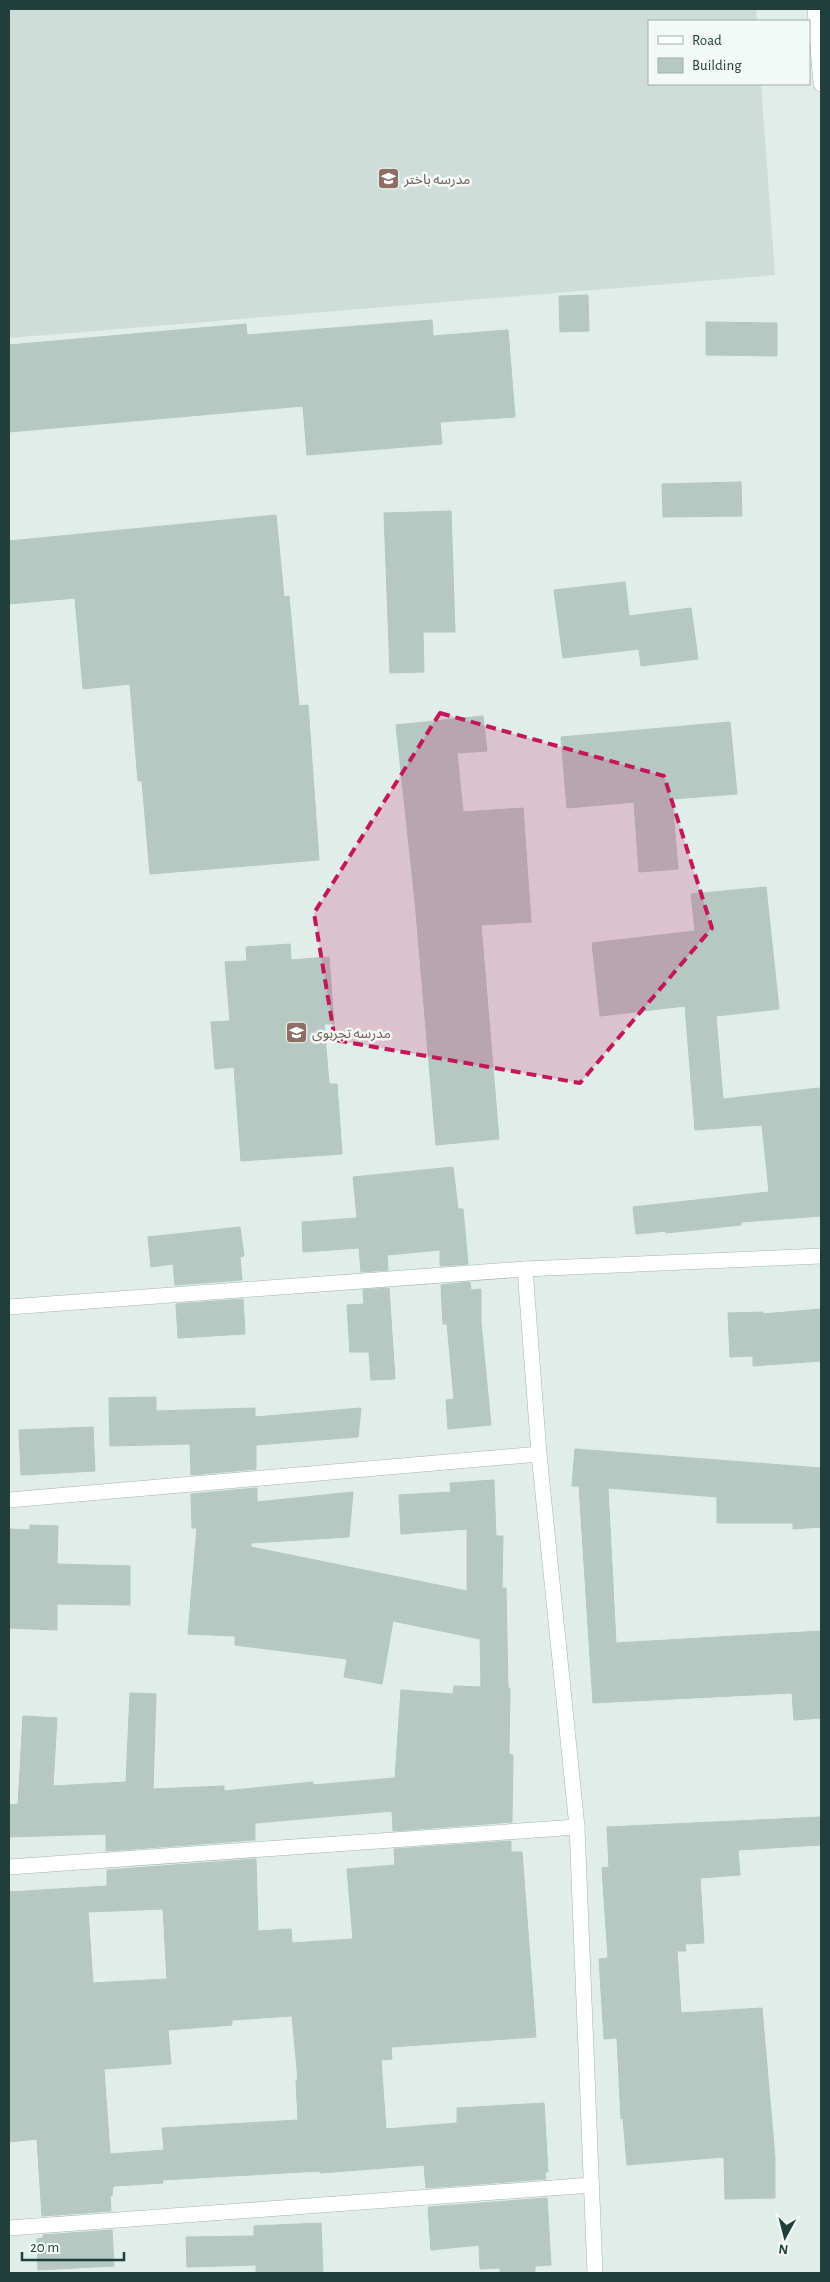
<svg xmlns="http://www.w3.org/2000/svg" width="830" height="2282" viewBox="0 0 830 2282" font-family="'Alegreya Sans','Noto Sans Arabic',sans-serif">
  <rect width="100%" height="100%" fill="#e1ede9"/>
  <path fill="#cfddd8" d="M 9,9 L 756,9 L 757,21 L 649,21 L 649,84 L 761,84 L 775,275 L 9,338 Z"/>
  <g fill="#b6c8c2" stroke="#b3c7c1" fill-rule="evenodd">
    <path d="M 588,295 L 589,331 L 560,332 L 559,296 Z"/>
    <path d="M 432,320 L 433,336 L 508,330 L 515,417 L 440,422 L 442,444 L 307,455 L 303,406 L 9,432 L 9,345 L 246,324 L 247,335 Z"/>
    <path d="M 706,322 L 777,323 L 777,356 L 706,355 Z"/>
    <path d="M 741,482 L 742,516 L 663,517 L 662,484 Z"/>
    <path d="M 451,511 L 455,632 L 423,632 L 424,672 L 390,673 L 384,513 Z"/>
    <path d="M 276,515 L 284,597 L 289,596 L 299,706 L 308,705 L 319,860 L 150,874 L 142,781 L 138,781 L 130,684 L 83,689 L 75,598 L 9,604 L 9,541 Z"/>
    <path d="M 625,582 L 629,616 L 691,608 L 698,659 L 641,666 L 639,649 L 563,658 L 554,590 Z"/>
    <path d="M 483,716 L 487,751 L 457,753 L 463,812 L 523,808 L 531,922 L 481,925 L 499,1139 L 436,1145 L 415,901 L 396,725 Z"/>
    <path d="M 730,722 L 737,794 L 672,799 L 678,869 L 639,872 L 634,802 L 567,808 L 561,737 Z"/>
    <path d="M 766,887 L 779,1009 L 716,1016 L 723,1099 L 819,1088 L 821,1110 L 821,1216 L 741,1222 L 741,1225 L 666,1233 L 666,1231 L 636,1234 L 633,1207 L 769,1192 L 762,1125 L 695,1130 L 685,1006 L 600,1016 L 592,943 L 695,931 L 691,894 Z"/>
    <path d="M 290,944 L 291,960 L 329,957 L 334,1024 L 324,1024 L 329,1084 L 337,1084 L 342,1154 L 241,1161 L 234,1067 L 215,1069 L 211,1022 L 230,1021 L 225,962 L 247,961 L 246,947 Z"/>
    <path d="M 453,1167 L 458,1209 L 463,1209 L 468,1264 L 440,1266 L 440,1250 L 387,1255 L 388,1270 L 361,1272 L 359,1248 L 303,1252 L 302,1222 L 357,1218 L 353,1177 Z"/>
    <path d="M 240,1227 L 244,1256 L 240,1257 L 242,1280 L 175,1285 L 173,1264 L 151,1267 L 148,1237 Z"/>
    <path d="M 470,1282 L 471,1290 L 481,1289 L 481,1323 L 491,1425 L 448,1429 L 446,1400 L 454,1399 L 447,1324 L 443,1324 L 441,1285 Z"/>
    <path d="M 389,1288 L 395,1379 L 371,1380 L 369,1352 L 350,1352 L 347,1305 L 364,1304 L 363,1290 Z"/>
    <path d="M 243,1299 L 245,1334 L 178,1338 L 176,1304 Z"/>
    <path d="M 821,1309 L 821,1361 L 753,1366 L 753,1356 L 730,1357 L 728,1313 L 763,1312 L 763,1314 Z"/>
    <path d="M 156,1397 L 156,1411 L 255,1408 L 255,1417 L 361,1408 L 358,1437 L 256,1445 L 256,1469 L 191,1475 L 190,1444 L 110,1446 L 109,1398 Z"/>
    <path d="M 93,1427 L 95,1471 L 21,1475 L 19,1430 Z"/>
    <path d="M 575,1449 L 821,1468 L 821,1527 L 793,1529 L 793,1523 L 717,1523 L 717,1497 L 608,1488 L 616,1643 L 821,1631 L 821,1718 L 794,1720 L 792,1693 L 593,1703 L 579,1486 L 572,1486 Z"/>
    <path d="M 494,1480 L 496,1536 L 503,1536 L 502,1588 L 506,1588 L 508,1688 L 510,1688 L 509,1754 L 513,1755 L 512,1822 L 393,1831 L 392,1811 L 255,1823 L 255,1840 L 106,1851 L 106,1834 L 9,1837 L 9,1805 L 18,1804 L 23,1716 L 57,1718 L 53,1786 L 126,1782 L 130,1693 L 156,1694 L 153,1789 L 224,1786 L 224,1791 L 313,1782 L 313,1785 L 395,1778 L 401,1690 L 453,1694 L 454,1686 L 481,1687 L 480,1639 L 393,1621 L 382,1684 L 344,1677 L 347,1659 L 235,1645 L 235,1636 L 188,1634 L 197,1528 L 192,1528 L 191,1494 L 257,1488 L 257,1502 L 353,1492 L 349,1537 L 251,1543 L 251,1547 L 467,1591 L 467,1529 L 401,1534 L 399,1495 L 451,1492 L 450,1483 Z"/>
    <path d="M 30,1525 L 58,1526 L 57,1564 L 130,1566 L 130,1605 L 57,1604 L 57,1630 L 9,1628 L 9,1529 L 30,1530 Z"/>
    <path d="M 821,1817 L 821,1845 L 738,1850 L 740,1875 L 700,1878 L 704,1943 L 685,1944 L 686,1951 L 677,1951 L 681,2013 L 762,2008 L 775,2158 L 775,2198 L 725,2199 L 724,2157 L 627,2165 L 623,2118 L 621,2119 L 617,2038 L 604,2039 L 599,1959 L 608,1958 L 602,1868 L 609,1867 L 607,1827 Z"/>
    <path d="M 511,1841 L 511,1852 L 522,1852 L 536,2037 L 391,2047 L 392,2059 L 381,2060 L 386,2129 L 457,2123 L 457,2108 L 544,2103 L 548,2172 L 545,2172 L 546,2179 L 426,2188 L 424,2165 L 320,2173 L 320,2171 L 162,2180 L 163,2183 L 113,2186 L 112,2196 L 110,2196 L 111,2211 L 42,2216 L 37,2139 L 9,2142 L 9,1892 L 107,1886 L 107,1870 L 256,1859 L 258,1931 L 291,1929 L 292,1943 L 353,1939 L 347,1869 L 395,1865 L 394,1849 ZM 163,1909 L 167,1979 L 93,1983 L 88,1912 ZM 292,2016 L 298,2080 L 296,2080 L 298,2120 L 162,2128 L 164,2150 L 110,2154 L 104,2069 L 171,2064 L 168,2030 L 232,2025 L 232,2020 Z"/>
    <path d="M 547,2198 L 551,2265 L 535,2266 L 535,2273 L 500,2273 L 500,2268 L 480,2269 L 479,2245 L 431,2250 L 428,2207 Z"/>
    <path d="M 321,2223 L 323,2273 L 256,2273 L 256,2265 L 187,2267 L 186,2237 L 254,2236 L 254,2226 Z"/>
    <path d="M 112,2230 L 114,2266 L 38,2270 L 37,2239 L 43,2238 L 43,2235 Z"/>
  </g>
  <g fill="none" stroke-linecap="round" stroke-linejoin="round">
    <defs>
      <g id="minor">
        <path d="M 525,1269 L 539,1454 L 577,1827 L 595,2273"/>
        <path d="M 9,1307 L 525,1269 L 821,1256"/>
        <path d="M 9,1500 L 539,1454"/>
        <path d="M 9,1867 L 577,1827"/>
        <path d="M 9,2228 L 592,2185"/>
      </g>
      <path id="secondary" d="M 815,9 L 821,84"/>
    </defs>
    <use href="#minor" stroke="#a3b5b1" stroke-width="16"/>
    <use href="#secondary" stroke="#9fb9b3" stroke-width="16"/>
    <use href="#minor" stroke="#fff" stroke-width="15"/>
    <use href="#secondary" stroke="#fff" stroke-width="15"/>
  </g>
  <path fill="#c2185b" fill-opacity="0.2" stroke="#c2185b" stroke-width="4" stroke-dasharray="10 6" stroke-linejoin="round" d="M 440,713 L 664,776 L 712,928 L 580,1083 L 335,1040 L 314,913 Z"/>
  <defs>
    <symbol id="school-square" viewBox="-11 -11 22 22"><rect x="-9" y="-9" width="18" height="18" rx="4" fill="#8d6e63" stroke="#f2f9f6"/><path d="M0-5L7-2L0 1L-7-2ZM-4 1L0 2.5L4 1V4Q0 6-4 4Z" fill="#fff"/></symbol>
  </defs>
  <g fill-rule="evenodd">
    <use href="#school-square" x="376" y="166" width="25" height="25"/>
    <use href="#school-square" x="284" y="1020" width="25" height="25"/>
  </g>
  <g text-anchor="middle" stroke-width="5" stroke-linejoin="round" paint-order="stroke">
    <g font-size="14" fill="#785e54" stroke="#f2f9f6" text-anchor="start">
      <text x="404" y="184">مدرسه باختر</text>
      <text x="312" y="1038">مدرسه تجربوى</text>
    </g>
  </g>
  <rect width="830" height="2282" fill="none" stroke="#203f3a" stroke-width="20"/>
  <rect x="648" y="20" width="162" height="65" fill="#f2f9f6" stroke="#9eafab"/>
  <rect x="658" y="36" width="25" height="8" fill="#ffffff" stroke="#9eafab"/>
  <text x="692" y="45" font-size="15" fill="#203f3a">Road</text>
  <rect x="658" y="58" width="25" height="15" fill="#b6c8c2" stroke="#9eafab"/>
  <text x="692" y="70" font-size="15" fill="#203f3a">Building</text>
  <g transform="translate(785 2237) rotate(187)" stroke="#f2f9f6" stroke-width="4" paint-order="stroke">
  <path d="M0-4L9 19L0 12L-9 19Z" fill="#203f3a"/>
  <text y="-8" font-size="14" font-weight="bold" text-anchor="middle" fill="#203f3a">N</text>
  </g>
  <path d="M22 2252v8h102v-8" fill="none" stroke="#203f3a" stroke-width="2.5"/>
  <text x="30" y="2252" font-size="15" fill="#203f3a" stroke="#f2f9f6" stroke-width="4" paint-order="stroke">20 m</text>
</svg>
